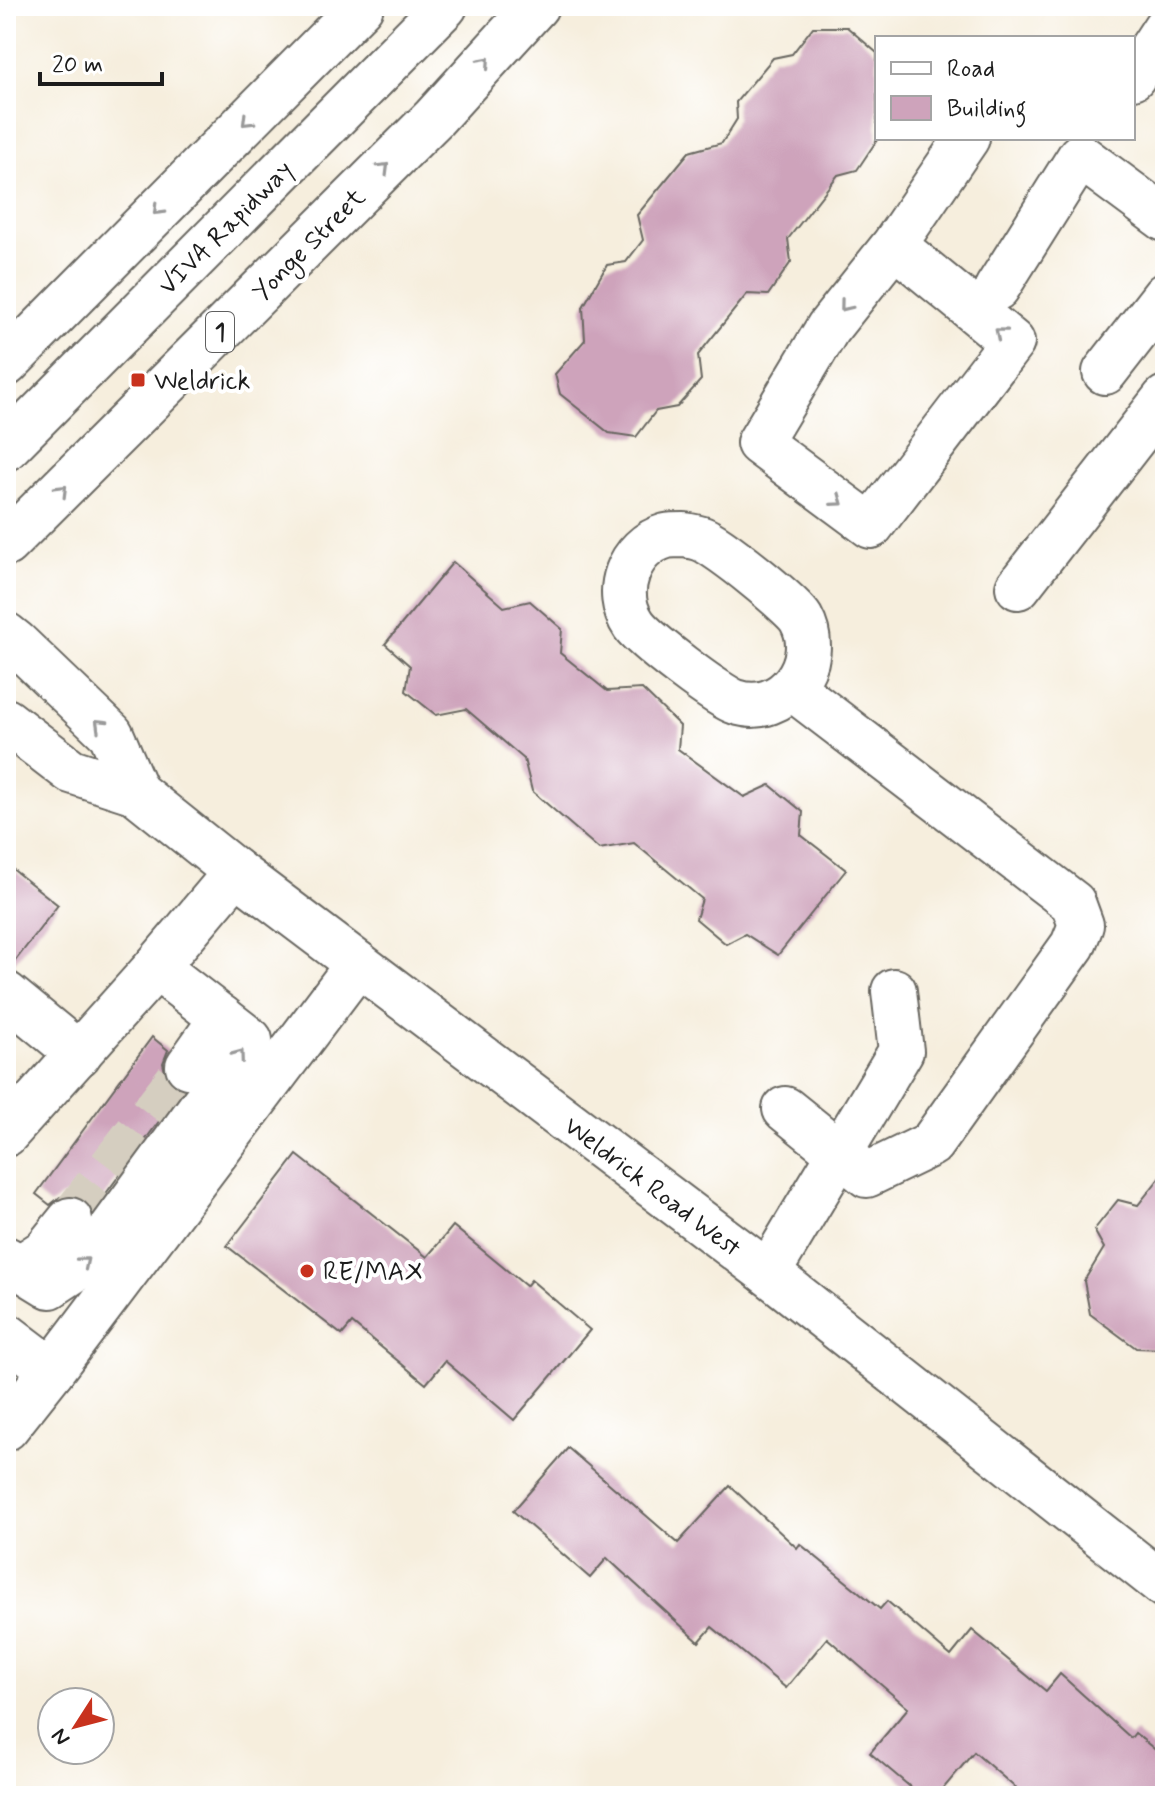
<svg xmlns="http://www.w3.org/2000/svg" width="1171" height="1802" viewBox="0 0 1171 1802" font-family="Mynerve,sans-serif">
  <rect width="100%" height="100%" fill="#fff"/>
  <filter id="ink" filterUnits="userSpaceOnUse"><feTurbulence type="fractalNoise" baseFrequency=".0125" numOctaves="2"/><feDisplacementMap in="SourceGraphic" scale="16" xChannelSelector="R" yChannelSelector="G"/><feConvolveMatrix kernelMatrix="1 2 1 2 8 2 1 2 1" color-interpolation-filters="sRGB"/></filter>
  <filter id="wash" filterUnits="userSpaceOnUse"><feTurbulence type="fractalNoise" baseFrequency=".006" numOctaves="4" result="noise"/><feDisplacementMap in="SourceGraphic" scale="32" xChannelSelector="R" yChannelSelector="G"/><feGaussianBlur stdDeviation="1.8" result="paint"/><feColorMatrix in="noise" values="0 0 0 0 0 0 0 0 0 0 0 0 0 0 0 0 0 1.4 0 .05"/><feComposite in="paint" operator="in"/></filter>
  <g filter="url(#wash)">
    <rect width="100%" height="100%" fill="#f6eedd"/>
    <g id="blocks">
      <g fill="#cea3bb">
        <path d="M 813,27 L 847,27 L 877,53 L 877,140 L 857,170 L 838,175 L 788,239 L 791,262 L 768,295 L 747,294 L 698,355 L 701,380 L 677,407 L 656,411 L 636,437 L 609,433 L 560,394 L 555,374 L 585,340 L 583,307 L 607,265 L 626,262 L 643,240 L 637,215 L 689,152 L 722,143 L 737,119 L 736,102 L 773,58 L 792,54 Z"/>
        <path d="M 453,562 L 504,607 L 530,601 L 562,629 L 560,653 L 607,691 L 642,689 L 680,726 L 678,749 L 744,797 L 770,785 L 803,812 L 801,835 L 846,870 L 778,955 L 745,934 L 726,944 L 696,919 L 702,899 L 634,843 L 599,849 L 532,791 L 524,759 L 466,709 L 436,715 L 406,691 L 410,666 L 385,644 Z"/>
        <path d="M 6,864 L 58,905 L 9,969 L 6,970 Z"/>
        <path d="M 152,1037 L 168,1050 L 163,1063 L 166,1077 L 173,1086 L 182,1090 L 93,1211 L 86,1201 L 73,1195 L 60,1197 L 50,1205 L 36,1194 Z"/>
        <path d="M 297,1155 L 427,1257 L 453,1226 L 526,1286 L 531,1280 L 590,1330 L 514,1420 L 445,1361 L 426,1384 L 352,1323 L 342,1335 L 227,1246 Z"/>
        <path d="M 1165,1171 L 1165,1349 L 1136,1348 L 1090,1314 L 1084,1281 L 1104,1248 L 1094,1230 L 1118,1200 L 1138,1205 Z"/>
        <path d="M 568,1448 L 678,1543 L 730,1486 L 797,1548 L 800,1544 L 880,1609 L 887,1601 L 951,1656 L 972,1630 L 1046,1691 L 1060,1674 L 1131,1738 L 1135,1733 L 1165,1758 L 1165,1796 L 1025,1796 L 974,1752 L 937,1796 L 921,1796 L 870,1753 L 908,1708 L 827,1638 L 786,1688 L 712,1627 L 699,1642 L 607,1558 L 590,1578 L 513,1511 Z"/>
      </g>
    </g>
  </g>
  <g filter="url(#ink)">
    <use href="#blocks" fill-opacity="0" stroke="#686660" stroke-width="2"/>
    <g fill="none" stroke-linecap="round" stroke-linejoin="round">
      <path stroke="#d5cec0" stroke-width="44" stroke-dasharray="44 22" stroke-linecap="butt" d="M 70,1220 L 188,1066"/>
      <defs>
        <g id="minor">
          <path d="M 1133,77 L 1165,28"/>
          <path d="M 894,245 L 1012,342 L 871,526 L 759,443 L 828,328 L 894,245 L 967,138"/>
          <path d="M 997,288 L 1080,156 L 1165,219"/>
          <path d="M 1105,372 L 1165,295"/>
          <path d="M 6,448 L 445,6"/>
          <path d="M 684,535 C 690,536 697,537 702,539 C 718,545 793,605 801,619 C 825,662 783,718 736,702 C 719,697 645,640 634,625 C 612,593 628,547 666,536 C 671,535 678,535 684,535 Z"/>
          <path d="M 1018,587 L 1165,398"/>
          <path d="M 6,635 L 16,643 L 111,734 L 136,792"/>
          <path d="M 6,721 L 71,771 L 136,792 L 236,872 L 768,1273 L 1165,1586"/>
          <path d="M 6,994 L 79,1054"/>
          <path d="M 188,1066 L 222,1018"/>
          <path d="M 785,1109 L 867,1175 L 931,1144 L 1073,945 L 1081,925 L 1073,903 L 792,688"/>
          <path d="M 6,1134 L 156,967 L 236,872"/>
          <path d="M 6,1259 L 50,1286 L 88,1261 L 250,1040 L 156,967"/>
          <path d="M 19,1268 L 45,1251 L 70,1220"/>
          <path d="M 768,1273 L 901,1051 L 894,991"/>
          <path d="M 6,1335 L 52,1370 L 6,1428"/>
          <path d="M 52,1370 L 358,964"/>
        </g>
        <g id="major">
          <path d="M 6,364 L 361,6"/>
          <path d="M 6,544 L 434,118 L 536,6"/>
        </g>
      </defs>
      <use href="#minor" stroke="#686660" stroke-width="48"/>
      <use href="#major" stroke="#686660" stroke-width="48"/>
      <use href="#minor" stroke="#fff" stroke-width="44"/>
      <use href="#major" stroke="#fff" stroke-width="44"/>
    </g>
    <defs><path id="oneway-chevron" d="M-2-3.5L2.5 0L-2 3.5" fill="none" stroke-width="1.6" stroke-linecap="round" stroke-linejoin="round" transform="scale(2)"/></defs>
    <g stroke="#999">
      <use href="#oneway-chevron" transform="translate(485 62) rotate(-48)"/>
      <use href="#oneway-chevron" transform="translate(247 121) rotate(135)"/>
      <use href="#oneway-chevron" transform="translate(384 168) rotate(-45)"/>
      <use href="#oneway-chevron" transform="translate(158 210) rotate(135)"/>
      <use href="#oneway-chevron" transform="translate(845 306) rotate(129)"/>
      <use href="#oneway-chevron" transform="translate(1000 333) rotate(-140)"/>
      <use href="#oneway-chevron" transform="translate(62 490) rotate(-45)"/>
      <use href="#oneway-chevron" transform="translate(838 501) rotate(36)"/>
      <use href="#oneway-chevron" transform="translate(100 724) rotate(-136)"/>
      <use href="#oneway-chevron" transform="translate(239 1055) rotate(-54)"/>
      <use href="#oneway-chevron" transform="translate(84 1262) rotate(-40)"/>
    </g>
  </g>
  <g fill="#c8321e" stroke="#fff" stroke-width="3">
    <rect x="130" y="372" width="16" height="16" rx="4"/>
    <circle cx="307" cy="1271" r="8"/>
  </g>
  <g text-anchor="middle" stroke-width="8" stroke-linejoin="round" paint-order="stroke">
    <rect fill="#fff" stroke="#606060" stroke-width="2" x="206" y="312" width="28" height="40" rx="6"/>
    <g font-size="24" font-weight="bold" fill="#1c1c1c">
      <text x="220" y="340">1</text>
    </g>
    <g font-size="26" fill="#1c1c1c" stroke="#fff">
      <text transform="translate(225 227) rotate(-45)" y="9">VIVA Rapidway</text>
      <text transform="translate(308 244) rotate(-45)" y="9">Yonge Street</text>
      <text transform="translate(653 1186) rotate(37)" y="9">Weldrick Road West</text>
    </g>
    <g font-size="26" fill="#1c1c1c" stroke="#fff" text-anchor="start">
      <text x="154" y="389">Weldrick</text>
      <text x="323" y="1280">RE/MAX</text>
    </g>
  </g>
  <rect width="1171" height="1802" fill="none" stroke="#fff" stroke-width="32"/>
  <rect x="875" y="36" width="260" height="104" fill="#ffffff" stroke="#a4a4a4" stroke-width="2"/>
  <rect x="891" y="62" width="40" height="12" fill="#ffffff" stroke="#a4a4a4" stroke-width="2"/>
  <text x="947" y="76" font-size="24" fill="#1c1c1c">Road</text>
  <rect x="891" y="96" width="40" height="24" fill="#cea3bb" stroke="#a4a4a4" stroke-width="2"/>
  <text x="947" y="116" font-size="24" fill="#1c1c1c">Building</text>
  <g transform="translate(76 1726) rotate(234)"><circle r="38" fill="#ffffff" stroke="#a4a4a4" stroke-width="2"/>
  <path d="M0-6L14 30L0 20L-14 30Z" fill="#c8321e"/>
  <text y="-12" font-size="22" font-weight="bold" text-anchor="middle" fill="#1c1c1c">N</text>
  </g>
  <path d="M40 72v12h122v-12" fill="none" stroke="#1c1c1c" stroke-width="4"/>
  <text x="52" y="72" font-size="24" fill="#1c1c1c" stroke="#ffffff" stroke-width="6" paint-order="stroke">20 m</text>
</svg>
